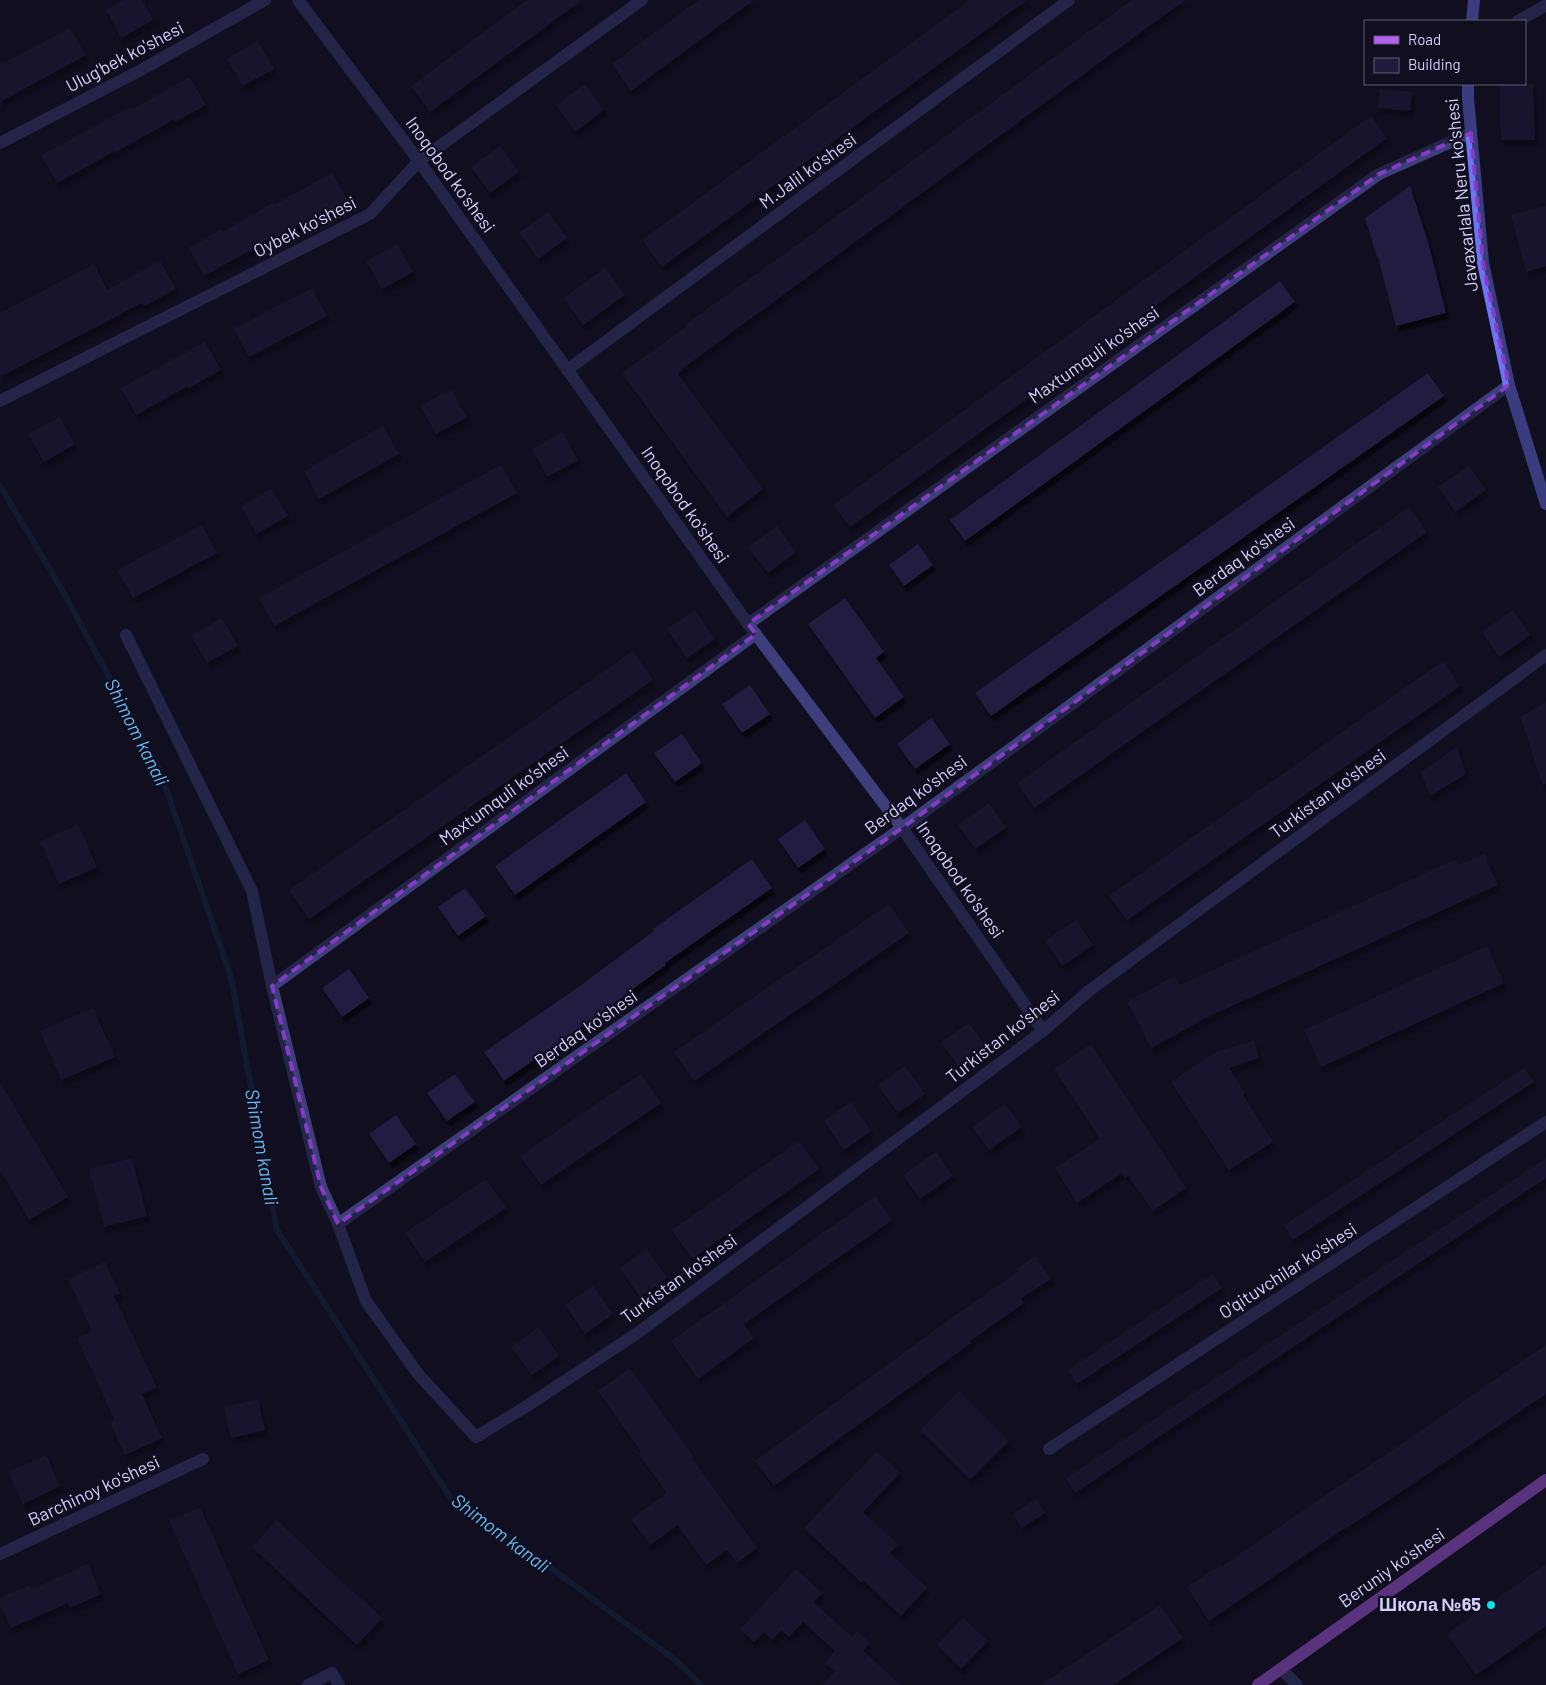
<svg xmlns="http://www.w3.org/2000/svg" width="1546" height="1685" viewBox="0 0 1546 1685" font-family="Barlow,sans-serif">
  <defs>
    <filter id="shadow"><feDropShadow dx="3" dy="5.5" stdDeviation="1" flood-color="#0009"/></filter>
  </defs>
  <rect width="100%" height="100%" fill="#100e1f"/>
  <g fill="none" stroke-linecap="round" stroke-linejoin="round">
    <path stroke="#122945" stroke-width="6" d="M 0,486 L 61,588 L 160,771 L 231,977 L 277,1230 L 450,1497 L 497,1528 L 674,1659 L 701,1685"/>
  </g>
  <g fill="#211c3f" filter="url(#shadow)">
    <path d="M 124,0 L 142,0 L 153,20 L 121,38 L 106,10 Z"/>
    <path d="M 527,0 L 582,0 L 430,112 L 411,86 Z"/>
    <path d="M 699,0 L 754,0 L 631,91 L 612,64 Z"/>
    <path d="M 970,0 L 1027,0 L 662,267 L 642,240 Z"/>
    <path d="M 1132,0 L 1185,0 L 682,369 L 683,370 L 678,374 L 763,489 L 727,517 L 622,373 L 687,326 L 686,324 L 804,240 Z"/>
    <path d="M 70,28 L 86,55 L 0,102 L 0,65 Z"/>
    <path d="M 258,41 L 274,69 L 242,86 L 227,59 Z"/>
    <path d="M 190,77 L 206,105 L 175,122 L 173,120 L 116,152 L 115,151 L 57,183 L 41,155 L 131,107 L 133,109 Z"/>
    <path d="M 585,84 L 604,110 L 575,132 L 556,105 Z"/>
    <path d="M 1500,84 L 1533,84 L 1535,140 L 1501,140 Z"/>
    <path d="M 1380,89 L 1412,92 L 1410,111 L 1378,108 Z"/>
    <path d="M 1371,116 L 1387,138 L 850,527 L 833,505 Z"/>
    <path d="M 500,146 L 519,172 L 490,193 L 471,167 Z"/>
    <path d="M 332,173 L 348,201 L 316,219 L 315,217 L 258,249 L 256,247 L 204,276 L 189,248 L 221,230 L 222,232 L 273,203 L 274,205 Z"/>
    <path d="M 1410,186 L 1429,245 L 1446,313 L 1396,326 L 1378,257 L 1377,257 L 1365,218 Z"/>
    <path d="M 1546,206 L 1546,266 L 1526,272 L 1511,215 Z"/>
    <path d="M 548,212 L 567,238 L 538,259 L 519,233 Z"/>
    <path d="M 398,244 L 413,272 L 382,289 L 366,261 Z"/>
    <path d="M 160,261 L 176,289 L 144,306 L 142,303 L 0,377 L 0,313 L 94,264 L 107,290 Z"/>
    <path d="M 605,268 L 625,295 L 583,325 L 564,298 Z"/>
    <path d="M 1280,281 L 1295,302 L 965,541 L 950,520 Z"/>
    <path d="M 312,288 L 327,316 L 249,357 L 234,329 Z"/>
    <path d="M 205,342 L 221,370 L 189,388 L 188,386 L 136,415 L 121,388 Z"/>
    <path d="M 1428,373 L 1444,396 L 991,716 L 975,693 Z"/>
    <path d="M 451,389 L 467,417 L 436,434 L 420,406 Z"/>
    <path d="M 60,417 L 75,444 L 44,462 L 28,434 Z"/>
    <path d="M 383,426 L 399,454 L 319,499 L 304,471 Z"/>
    <path d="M 563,432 L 578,460 L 547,477 L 532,449 Z"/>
    <path d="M 501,465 L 517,493 L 274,626 L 259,598 Z"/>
    <path d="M 1469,466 L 1486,490 L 1455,512 L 1438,487 Z"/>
    <path d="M 272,489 L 288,516 L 256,534 L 241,506 Z"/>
    <path d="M 1409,507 L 1427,532 L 1034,808 L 1017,783 Z"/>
    <path d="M 202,525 L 217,553 L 133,598 L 117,570 Z"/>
    <path d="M 777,526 L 796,552 L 768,573 L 748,547 Z"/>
    <path d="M 918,544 L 933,565 L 904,586 L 889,565 Z"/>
    <path d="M 845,598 L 884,652 L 876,658 L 904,697 L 875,718 L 808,624 Z"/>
    <path d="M 695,610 L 715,639 L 687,658 L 667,629 Z"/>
    <path d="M 1513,610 L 1530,635 L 1499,657 L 1482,632 Z"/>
    <path d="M 222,618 L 238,646 L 207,663 L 191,636 Z"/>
    <path d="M 633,651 L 653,680 L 309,919 L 289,890 Z"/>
    <path d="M 1443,661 L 1460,686 L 1127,920 L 1109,896 Z"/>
    <path d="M 750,685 L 770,714 L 742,733 L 722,704 Z"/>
    <path d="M 1546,702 L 1546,784 L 1542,784 L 1521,717 Z"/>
    <path d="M 931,718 L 950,744 L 915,769 L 897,744 Z"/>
    <path d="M 682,734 L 702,763 L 675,782 L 654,753 Z"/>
    <path d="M 1457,747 L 1466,774 L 1430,796 L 1421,772 Z"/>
    <path d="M 626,773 L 646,802 L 515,895 L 495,866 Z"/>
    <path d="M 989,803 L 1006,828 L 975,849 L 958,825 Z"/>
    <path d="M 805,820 L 825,849 L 798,868 L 778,839 Z"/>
    <path d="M 78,824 L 97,867 L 59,884 L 40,842 Z"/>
    <path d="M 1484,854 L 1498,885 L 1199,1021 L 1199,1022 L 1151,1048 L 1127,1002 L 1175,976 L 1180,985 L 1456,859 L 1458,865 Z"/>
    <path d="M 752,859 L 772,888 L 665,963 L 666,965 L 623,996 L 623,997 L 581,1027 L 504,1081 L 484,1052 L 577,988 L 654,931 L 653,929 Z"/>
    <path d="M 465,888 L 486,916 L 458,936 L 438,907 Z"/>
    <path d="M 889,904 L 909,933 L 694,1081 L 674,1052 Z"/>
    <path d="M 1076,920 L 1093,945 L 1062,966 L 1045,941 Z"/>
    <path d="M 1487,946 L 1504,983 L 1321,1067 L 1304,1030 Z"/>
    <path d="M 349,969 L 369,998 L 342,1017 L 322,988 Z"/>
    <path d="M 93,1008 L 115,1057 L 61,1080 L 40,1031 Z"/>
    <path d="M 969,1023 L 989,1051 L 961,1070 L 941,1042 Z"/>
    <path d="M 1254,1040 L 1259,1058 L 1229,1068 L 1245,1093 L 1243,1095 L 1273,1142 L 1229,1170 L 1171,1082 L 1214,1053 Z"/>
    <path d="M 1091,1044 L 1186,1188 L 1153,1211 L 1128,1176 L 1125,1178 L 1122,1173 L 1077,1203 L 1055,1168 L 1100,1139 L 1054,1069 Z"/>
    <path d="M 905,1066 L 925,1094 L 898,1113 L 878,1085 Z"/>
    <path d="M 1524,1068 L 1534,1082 L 1293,1240 L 1284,1225 Z"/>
    <path d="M 455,1074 L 475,1102 L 447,1121 L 427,1093 Z"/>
    <path d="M 641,1074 L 661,1103 L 541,1185 L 520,1156 Z"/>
    <path d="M 0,1082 L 68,1197 L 29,1220 L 0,1170 Z"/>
    <path d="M 851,1102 L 871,1131 L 844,1150 L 824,1121 Z"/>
    <path d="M 1005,1104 L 1022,1127 L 989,1150 L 972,1127 Z"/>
    <path d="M 396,1115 L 416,1144 L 389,1163 L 369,1134 Z"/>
    <path d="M 799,1141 L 819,1169 L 692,1259 L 672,1230 Z"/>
    <path d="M 936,1152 L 953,1176 L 920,1199 L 903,1175 Z"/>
    <path d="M 132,1158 L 147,1216 L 104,1227 L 89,1169 Z"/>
    <path d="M 1546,1158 L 1546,1178 L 1075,1493 L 1066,1478 Z"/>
    <path d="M 486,1179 L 506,1208 L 425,1262 L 405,1233 Z"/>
    <path d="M 875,1196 L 892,1220 L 744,1324 L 754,1338 L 698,1379 L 671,1341 Z"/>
    <path d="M 647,1249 L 667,1278 L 640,1297 L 620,1268 Z"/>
    <path d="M 1035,1256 L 1051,1279 L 1021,1298 L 1024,1303 L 970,1341 L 971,1343 L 774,1486 L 755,1461 L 953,1317 L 1019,1271 L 1017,1269 Z"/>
    <path d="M 105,1262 L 120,1294 L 114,1296 L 157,1387 L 142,1394 L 162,1438 L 125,1455 L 110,1423 L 115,1421 L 77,1338 L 92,1331 L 68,1279 Z"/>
    <path d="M 1212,1274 L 1222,1288 L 1077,1384 L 1068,1370 Z"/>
    <path d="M 593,1286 L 613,1314 L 585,1334 L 565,1305 Z"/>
    <path d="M 539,1327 L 559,1356 L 532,1375 L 511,1347 Z"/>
    <path d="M 1546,1345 L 1546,1394 L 1389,1500 L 1345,1529 L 1345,1528 L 1209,1621 L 1187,1587 L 1221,1565 L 1222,1566 Z"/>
    <path d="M 630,1368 L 694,1457 L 692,1458 L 757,1548 L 737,1563 L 727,1550 L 706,1565 L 678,1525 L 650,1545 L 631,1519 L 667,1493 L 639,1454 L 641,1452 L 598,1391 Z"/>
    <path d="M 959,1391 L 1009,1441 L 970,1480 L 920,1430 Z"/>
    <path d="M 258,1399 L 265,1430 L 231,1438 L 224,1407 Z"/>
    <path d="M 877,1451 L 900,1473 L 863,1512 L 898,1545 L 890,1553 L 927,1588 L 901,1616 L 864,1581 L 862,1583 L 804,1528 Z"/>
    <path d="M 46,1455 L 60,1486 L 23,1504 L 8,1472 Z"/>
    <path d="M 1036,1499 L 1045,1513 L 1022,1528 L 1013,1514 Z"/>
    <path d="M 200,1507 L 269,1660 L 238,1674 L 169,1521 Z"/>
    <path d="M 277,1520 L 360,1599 L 361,1598 L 382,1618 L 357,1645 L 252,1547 Z"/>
    <path d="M 88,1564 L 101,1594 L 70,1608 L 68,1603 L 11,1628 L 0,1605 L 0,1598 L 29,1585 L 31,1590 Z"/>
    <path d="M 1546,1564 L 1546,1626 L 1476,1675 L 1447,1634 Z"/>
    <path d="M 796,1569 L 822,1593 L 813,1602 L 852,1637 L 857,1631 L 870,1643 L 863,1651 L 901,1685 L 822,1685 L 835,1671 L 825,1663 L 835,1651 L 803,1622 L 789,1637 L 782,1630 L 772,1640 L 764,1632 L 754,1642 L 740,1629 Z"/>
    <path d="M 1160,1605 L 1183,1638 L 1149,1661 L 1113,1685 L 1041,1685 Z"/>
    <path d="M 963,1618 L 988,1641 L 961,1669 L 937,1645 Z"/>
  </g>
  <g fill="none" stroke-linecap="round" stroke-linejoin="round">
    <g stroke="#3d3e7b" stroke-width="12">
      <path d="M 298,0 L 419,161 L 748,624 L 902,828 L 1043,1031"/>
      <path d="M 1518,21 L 1546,5"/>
      <path d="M 0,143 L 141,70 L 265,0"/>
      <path d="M 567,370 L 1069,0"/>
      <path d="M 0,401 L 370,214 L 419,161 L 642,0"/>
      <path d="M 748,624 L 1379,174 L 1471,133"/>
      <path d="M 126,635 L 252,891 L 272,986 L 321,1187 L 338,1224 L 366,1301 L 418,1374 L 476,1437 L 527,1406 L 639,1332 L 1043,1031 L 1090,990 L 1546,655"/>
      <path d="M 272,986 L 756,634"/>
      <path d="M 338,1224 L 902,828 L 1509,385"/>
      <path d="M 1049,1449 L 1546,1122"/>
      <path d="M 0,1554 L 203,1459"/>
      <path d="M 1281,1669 L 1297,1685"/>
      <path d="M 308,1685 L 332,1673 L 339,1685"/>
    </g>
    <g stroke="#6e73f4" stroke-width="12">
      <path d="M 1472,21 L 1474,0"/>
      <path d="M 1468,84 L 1468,98 L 1483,263 L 1509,385 L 1546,504"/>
    </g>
    <path stroke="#b360f3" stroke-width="12" d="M 1258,1685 L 1546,1480"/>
  </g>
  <path d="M0 0H1546V1685H0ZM 1471,133 L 1483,263 L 1509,385 L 902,828 L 338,1224 L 321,1187 L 272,986 L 756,634 L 748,624 L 1379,174 Z" fill="#100e1f" fill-opacity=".55" fill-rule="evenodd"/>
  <path fill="none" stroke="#843cc5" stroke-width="4" stroke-dasharray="10 6" stroke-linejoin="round" d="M 1471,133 L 1483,263 L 1509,385 L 902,828 L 338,1224 L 321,1187 L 272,986 L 756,634 L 748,624 L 1379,174 Z"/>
  <circle fill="#11dee6" stroke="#100e1f" stroke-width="2" cx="1491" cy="1605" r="5"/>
  <g text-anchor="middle" stroke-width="4.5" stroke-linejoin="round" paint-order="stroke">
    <g font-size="18" fill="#d2d0fb" stroke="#100e1f">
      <text transform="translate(125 57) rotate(-28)" y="6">Ulug'bek ko'shesi</text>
      <text transform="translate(808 171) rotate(-36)" y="6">M.Jalil ko'shesi</text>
      <text transform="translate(450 175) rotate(54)" y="6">Inoqobod ko'shesi</text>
      <text transform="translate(1462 195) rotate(-96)" y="6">Javaxarlala Neru ko'shesi</text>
      <text transform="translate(305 227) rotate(-27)" y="6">Oybek ko'shesi</text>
      <text transform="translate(1094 355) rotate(-35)" y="6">Maxtumquli ko'shesi</text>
      <text transform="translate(685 505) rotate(55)" y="6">Inoqobod ko'shesi</text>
      <text transform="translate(1244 557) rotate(-36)" y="6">Berdaq ko'shesi</text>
      <text transform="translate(1328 794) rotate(-36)" y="6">Turkistan ko'shesi</text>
      <text transform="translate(916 795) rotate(-36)" y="6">Berdaq ko'shesi</text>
      <text transform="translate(504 796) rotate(-36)" y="6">Maxtumquli ko'shesi</text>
      <text transform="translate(960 880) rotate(55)" y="6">Inoqobod ko'shesi</text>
      <text transform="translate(586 1029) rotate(-35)" y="6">Berdaq ko'shesi</text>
      <text transform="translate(1003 1037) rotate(-38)" y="6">Turkistan ko'shesi</text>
      <text transform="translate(1288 1271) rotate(-33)" y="6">O'qituvchilar ko'shesi</text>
      <text transform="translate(679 1279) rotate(-36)" y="6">Turkistan ko'shesi</text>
      <text transform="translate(94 1491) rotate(-25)" y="6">Barchinoy ko'shesi</text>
      <text transform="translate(1392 1568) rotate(-35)" y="6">Beruniy ko'shesi</text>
    </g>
    <g font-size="18" font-weight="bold" fill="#d2d0fb" stroke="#100e1f" text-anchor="end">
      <text x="1481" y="1611">Школа №65</text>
    </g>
    <g font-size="19" font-style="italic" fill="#66bbf4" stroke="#100e1f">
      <text transform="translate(137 732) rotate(63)" y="7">Shimom kanali</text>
      <text transform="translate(262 1147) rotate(80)" y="7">Shimom kanali</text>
      <text transform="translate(501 1533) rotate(37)" y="7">Shimom kanali</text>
    </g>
  </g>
  <rect x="1364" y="20" width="162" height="65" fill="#100e1f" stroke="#5e5c77"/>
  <rect x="1374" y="36" width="25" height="8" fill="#b360f3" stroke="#5e5c77"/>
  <text x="1408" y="45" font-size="15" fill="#d2d0fb">Road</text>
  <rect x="1374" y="58" width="25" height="15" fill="#211c3f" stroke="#5e5c77"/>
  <text x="1408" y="70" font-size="15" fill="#d2d0fb">Building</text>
</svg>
